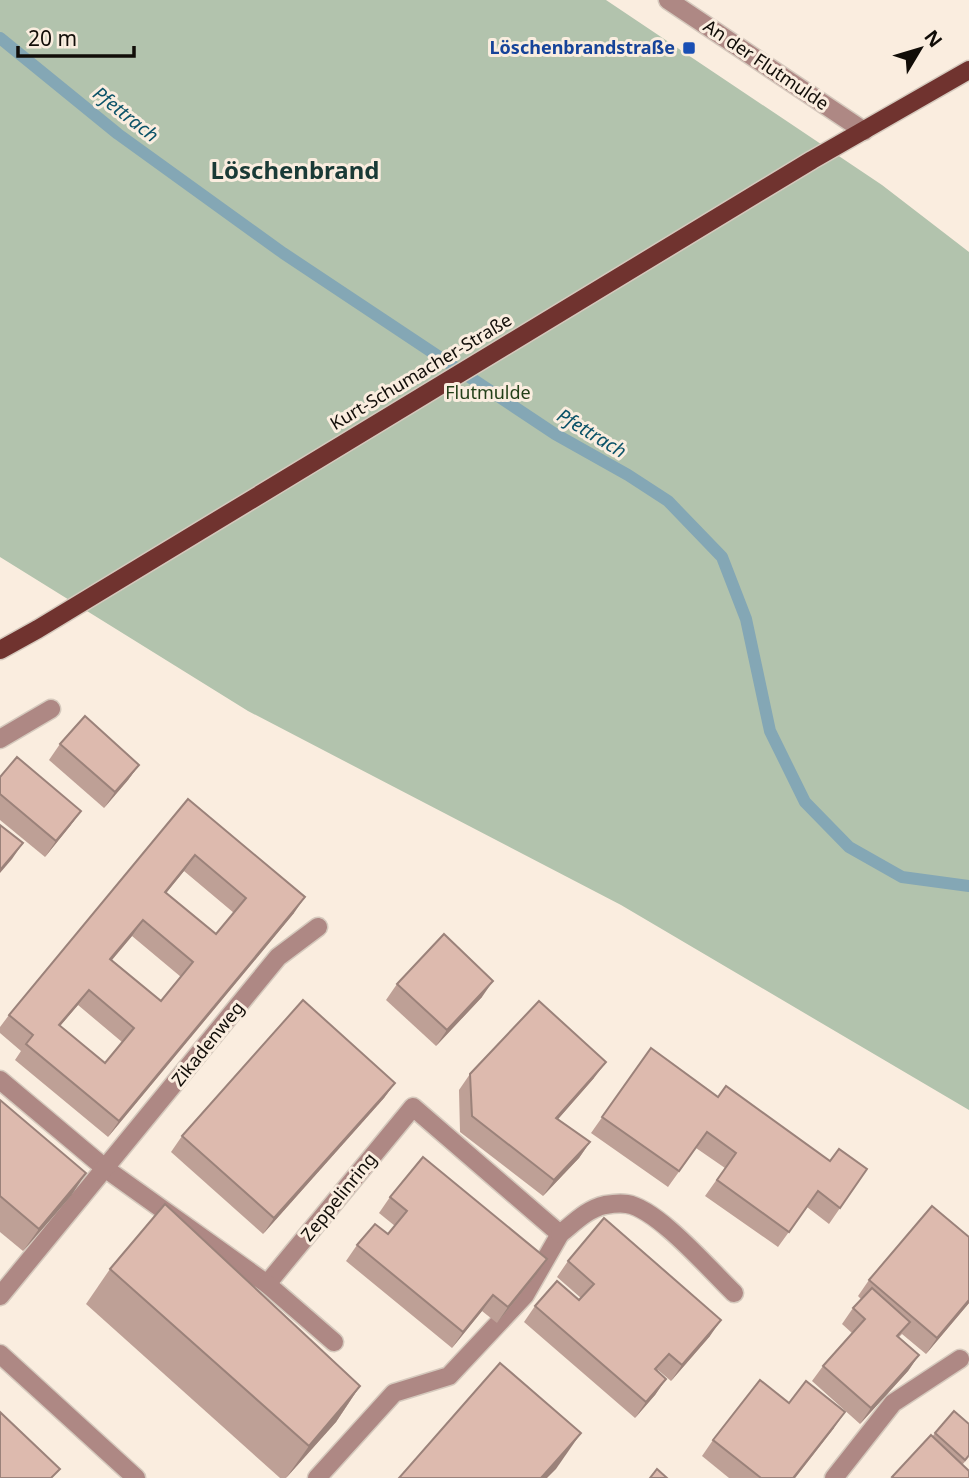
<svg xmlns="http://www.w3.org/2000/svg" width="969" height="1478" viewBox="0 0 969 1478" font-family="'Noto Sans',sans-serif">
  <rect width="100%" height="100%" fill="#faeddf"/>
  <path fill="#b2c3ad" d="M 0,0 L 606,0 L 882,185 L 969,252 L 969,1110 L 621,905 L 248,711 L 0,557 Z"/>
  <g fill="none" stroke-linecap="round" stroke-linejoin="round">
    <path stroke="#84a7b5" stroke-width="12" d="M 0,38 L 118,134 L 283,253 L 555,434 L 628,475 L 668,501 L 722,557 L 746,619 L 770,731 L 805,802 L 849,847 L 902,877 L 969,886"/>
    <defs>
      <g id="minor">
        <path d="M 668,0 L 864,131"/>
        <path d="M 0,739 L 51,709"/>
        <path d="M 0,1080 L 106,1169 L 267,1284 L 413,1107 L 560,1234 L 525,1295 L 449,1376 L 394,1393 L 317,1478"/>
        <path d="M 560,1234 C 574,1223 587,1209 605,1205 C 611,1204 621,1203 627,1204 C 658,1209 710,1270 734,1293"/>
        <path d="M 267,1284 L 334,1342"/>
        <path d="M 0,1296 L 278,957 L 318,927"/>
        <path d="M 0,1354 L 136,1478"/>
        <path d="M 834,1478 L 893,1403 L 960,1359"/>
      </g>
      <path id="major" d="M 0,650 L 38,629 L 812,160 L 969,70"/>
    </defs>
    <use href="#minor" stroke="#d5c9bd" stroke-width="21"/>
    <use href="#major" stroke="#d5c9bd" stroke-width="21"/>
    <use href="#minor" stroke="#ae8884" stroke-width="18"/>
    <use href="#major" stroke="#70332f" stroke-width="18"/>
  </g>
  <g fill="#bea096" fill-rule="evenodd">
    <path d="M 60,744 L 139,765 L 128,780 L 104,808 L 49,760 Z"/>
    <path d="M 0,777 L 81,811 L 70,826 L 45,857 L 0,820 Z"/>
    <path d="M 188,799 L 294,913 L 108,1137 L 15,1060 L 21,1051 L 0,1033 L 0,1027 L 9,1015 ZM 184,871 L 234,913 L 216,934 L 166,893 ZM 132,936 L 181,977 L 161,1001 L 112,960 ZM 78,1005 L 122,1042 L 105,1063 L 60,1026 Z"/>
    <path d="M 397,984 L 482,997 L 436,1046 L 386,1000 Z"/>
    <path d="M 651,1048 L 718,1097 L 830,1161 L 867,1169 L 829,1224 L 807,1207 L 778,1247 L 705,1196 L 725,1168 L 696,1148 L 668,1187 L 591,1133 Z"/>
    <path d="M 470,1074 L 594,1078 L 558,1119 L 590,1142 L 579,1158 L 543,1196 L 460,1132 L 459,1090 Z"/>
    <path d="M 395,1083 L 384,1098 L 263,1234 L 171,1152 L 182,1136 Z"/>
    <path d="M 0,1100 L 71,1196 L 23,1251 L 0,1232 Z"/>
    <path d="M 390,1197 L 536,1275 L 497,1323 L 482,1311 L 452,1348 L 346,1261 L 357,1245 L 388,1234 L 395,1226 L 379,1213 Z"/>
    <path d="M 568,1261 L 710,1336 L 671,1381 L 658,1370 L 657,1371 L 666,1379 L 655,1395 L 635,1418 L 524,1322 L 535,1306 L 579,1300 L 581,1298 L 557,1277 Z"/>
    <path d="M 110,1269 L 360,1386 L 336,1422 L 286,1478 L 280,1478 L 86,1304 Z"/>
    <path d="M 869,1280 L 969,1303 L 926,1354 L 902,1334 L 899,1337 L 919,1355 L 908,1371 L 860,1424 L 812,1381 L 823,1366 L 852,1333 L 842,1324 L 853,1308 L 861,1299 L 858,1296 Z"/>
    <path d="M 789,1403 L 834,1428 L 795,1478 L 729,1478 L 702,1456 L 713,1440 Z"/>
    <path d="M 935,1433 L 969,1457 L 962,1465 L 969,1478 L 891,1478 L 931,1435 L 932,1437 Z"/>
  </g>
  <g fill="#9b827a">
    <path d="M 139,765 L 128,780 L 104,808 L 115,792 Z"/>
    <path d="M 81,811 L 70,826 L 45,857 L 56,841 Z"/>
    <path d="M 23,843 L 12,859 L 0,873 L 0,870 Z"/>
    <path d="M 195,855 L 184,871 L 154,908 L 165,892 Z"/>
    <path d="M 305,897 L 294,913 L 108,1137 L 119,1121 Z"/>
    <path d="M 143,920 L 132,936 L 99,975 L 110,959 Z"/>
    <path d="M 493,981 L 482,997 L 436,1046 L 447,1030 Z"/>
    <path d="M 89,990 L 78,1005 L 48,1040 L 59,1025 Z"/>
    <path d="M 606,1062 L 594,1078 L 545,1134 L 556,1118 Z"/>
    <path d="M 395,1083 L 384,1098 L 263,1234 L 274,1218 Z"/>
    <path d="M 590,1142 L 579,1158 L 543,1196 L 554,1180 Z"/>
    <path d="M 86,1173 L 71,1196 L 23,1251 L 39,1229 Z"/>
    <path d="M 547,1259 L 536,1275 L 497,1323 L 508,1307 Z"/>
    <path d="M 493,1295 L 482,1311 L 452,1348 L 463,1332 Z"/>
    <path d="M 969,1300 L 969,1303 L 926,1354 L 937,1338 Z"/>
    <path d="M 721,1320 L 710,1336 L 671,1381 L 682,1365 Z"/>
    <path d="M 919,1355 L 908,1371 L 860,1424 L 871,1408 Z"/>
    <path d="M 666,1379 L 655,1395 L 635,1418 L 646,1402 Z"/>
    <path d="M 360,1386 L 336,1422 L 286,1478 L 309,1446 Z"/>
    <path d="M 845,1412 L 834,1428 L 795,1478 L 793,1478 Z"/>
    <path d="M 581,1433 L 556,1469 L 547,1478 L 541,1478 Z"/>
  </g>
  <g fill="#ddbaae" stroke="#9b827a" stroke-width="2" fill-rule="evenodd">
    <path d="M 85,716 L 139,765 L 115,792 L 60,744 Z"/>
    <path d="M 17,757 L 81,811 L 56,841 L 0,794 L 0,777 Z"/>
    <path d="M 188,799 L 305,897 L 119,1121 L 26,1044 L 33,1035 L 9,1015 ZM 195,855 L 246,898 L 216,934 L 165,892 ZM 143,920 L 193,962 L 161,1001 L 110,959 ZM 89,990 L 134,1028 L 105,1063 L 59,1025 Z"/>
    <path d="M 0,825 L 23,843 L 0,870 Z"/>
    <path d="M 444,934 L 493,981 L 447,1030 L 397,984 Z"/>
    <path d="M 303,1000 L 395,1083 L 274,1218 L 182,1136 Z"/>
    <path d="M 539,1001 L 606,1062 L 556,1118 L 590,1142 L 554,1180 L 472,1116 L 470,1074 Z"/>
    <path d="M 651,1048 L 718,1097 L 726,1086 L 830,1161 L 839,1149 L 867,1169 L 840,1208 L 818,1191 L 789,1232 L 717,1180 L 736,1153 L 707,1132 L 679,1171 L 602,1117 Z"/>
    <path d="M 0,1100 L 86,1173 L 39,1229 L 0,1196 Z"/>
    <path d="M 423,1157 L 547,1259 L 508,1307 L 493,1295 L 463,1332 L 357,1245 L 375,1224 L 388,1234 L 407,1211 L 390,1197 Z"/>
    <path d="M 165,1204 L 360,1386 L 309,1446 L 110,1269 Z"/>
    <path d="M 932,1206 L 969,1237 L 969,1300 L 937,1338 L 869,1280 Z"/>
    <path d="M 604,1218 L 721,1320 L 682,1365 L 669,1354 L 655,1369 L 666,1379 L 646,1402 L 535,1306 L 557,1281 L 579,1300 L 594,1284 L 568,1261 Z"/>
    <path d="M 872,1288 L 910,1322 L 897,1336 L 919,1355 L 871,1408 L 823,1366 L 865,1319 L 853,1308 Z"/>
    <path d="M 500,1363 L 581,1433 L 541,1478 L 399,1478 Z"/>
    <path d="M 760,1380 L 789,1403 L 806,1381 L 845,1412 L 793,1478 L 761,1478 L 713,1440 Z"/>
    <path d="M 954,1411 L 969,1424 L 969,1455 L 965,1460 L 935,1433 Z"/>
    <path d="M 0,1412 L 60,1469 L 51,1478 L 0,1478 Z"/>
    <path d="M 931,1435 L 969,1471 L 969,1478 L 894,1478 L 892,1477 Z"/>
    <path d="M 657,1469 L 667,1478 L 650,1478 Z"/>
  </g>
  <rect fill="#1a4fb4" stroke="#faeddf" stroke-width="2.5" x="682" y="41" width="14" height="14" rx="3.5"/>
  <g text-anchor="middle" stroke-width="6" stroke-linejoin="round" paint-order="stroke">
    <g font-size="18" font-weight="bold" fill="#164399" stroke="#faeddf" text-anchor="end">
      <text x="675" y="54">Löschenbrandstraße</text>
    </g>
    <g font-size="18" fill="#110d08" stroke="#faeddf">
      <text transform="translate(766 65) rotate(34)" y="6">An der Flutmulde</text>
      <text transform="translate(421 372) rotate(-31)" y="6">Kurt-Schumacher-Straße</text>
      <text transform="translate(208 1044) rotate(-51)" y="6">Zikadenweg</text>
      <text transform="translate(339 1197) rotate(-51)" y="6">Zeppelinring</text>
    </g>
    <g font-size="18" fill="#234019" stroke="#faeddf">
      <text x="488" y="399">Flutmulde</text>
    </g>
    <g font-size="19" font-style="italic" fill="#0b5268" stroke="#faeddf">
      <text transform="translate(126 114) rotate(38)" y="7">Pfettrach</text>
      <text transform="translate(592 433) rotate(31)" y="7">Pfettrach</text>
    </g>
    <g font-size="24" font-weight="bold" fill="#193a36" stroke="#faeddf">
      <text x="295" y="179">Löschenbrand</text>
    </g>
  </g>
  <g transform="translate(920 49) rotate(52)" stroke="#faeddf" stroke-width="5" paint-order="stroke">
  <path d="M0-5L12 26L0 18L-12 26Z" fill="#110d08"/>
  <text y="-10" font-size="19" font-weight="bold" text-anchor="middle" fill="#110d08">N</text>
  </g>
  <path d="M18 46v10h116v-10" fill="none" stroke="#110d08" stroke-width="3.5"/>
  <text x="28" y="46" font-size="21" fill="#110d08" stroke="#faeddf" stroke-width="5" paint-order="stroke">20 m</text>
</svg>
